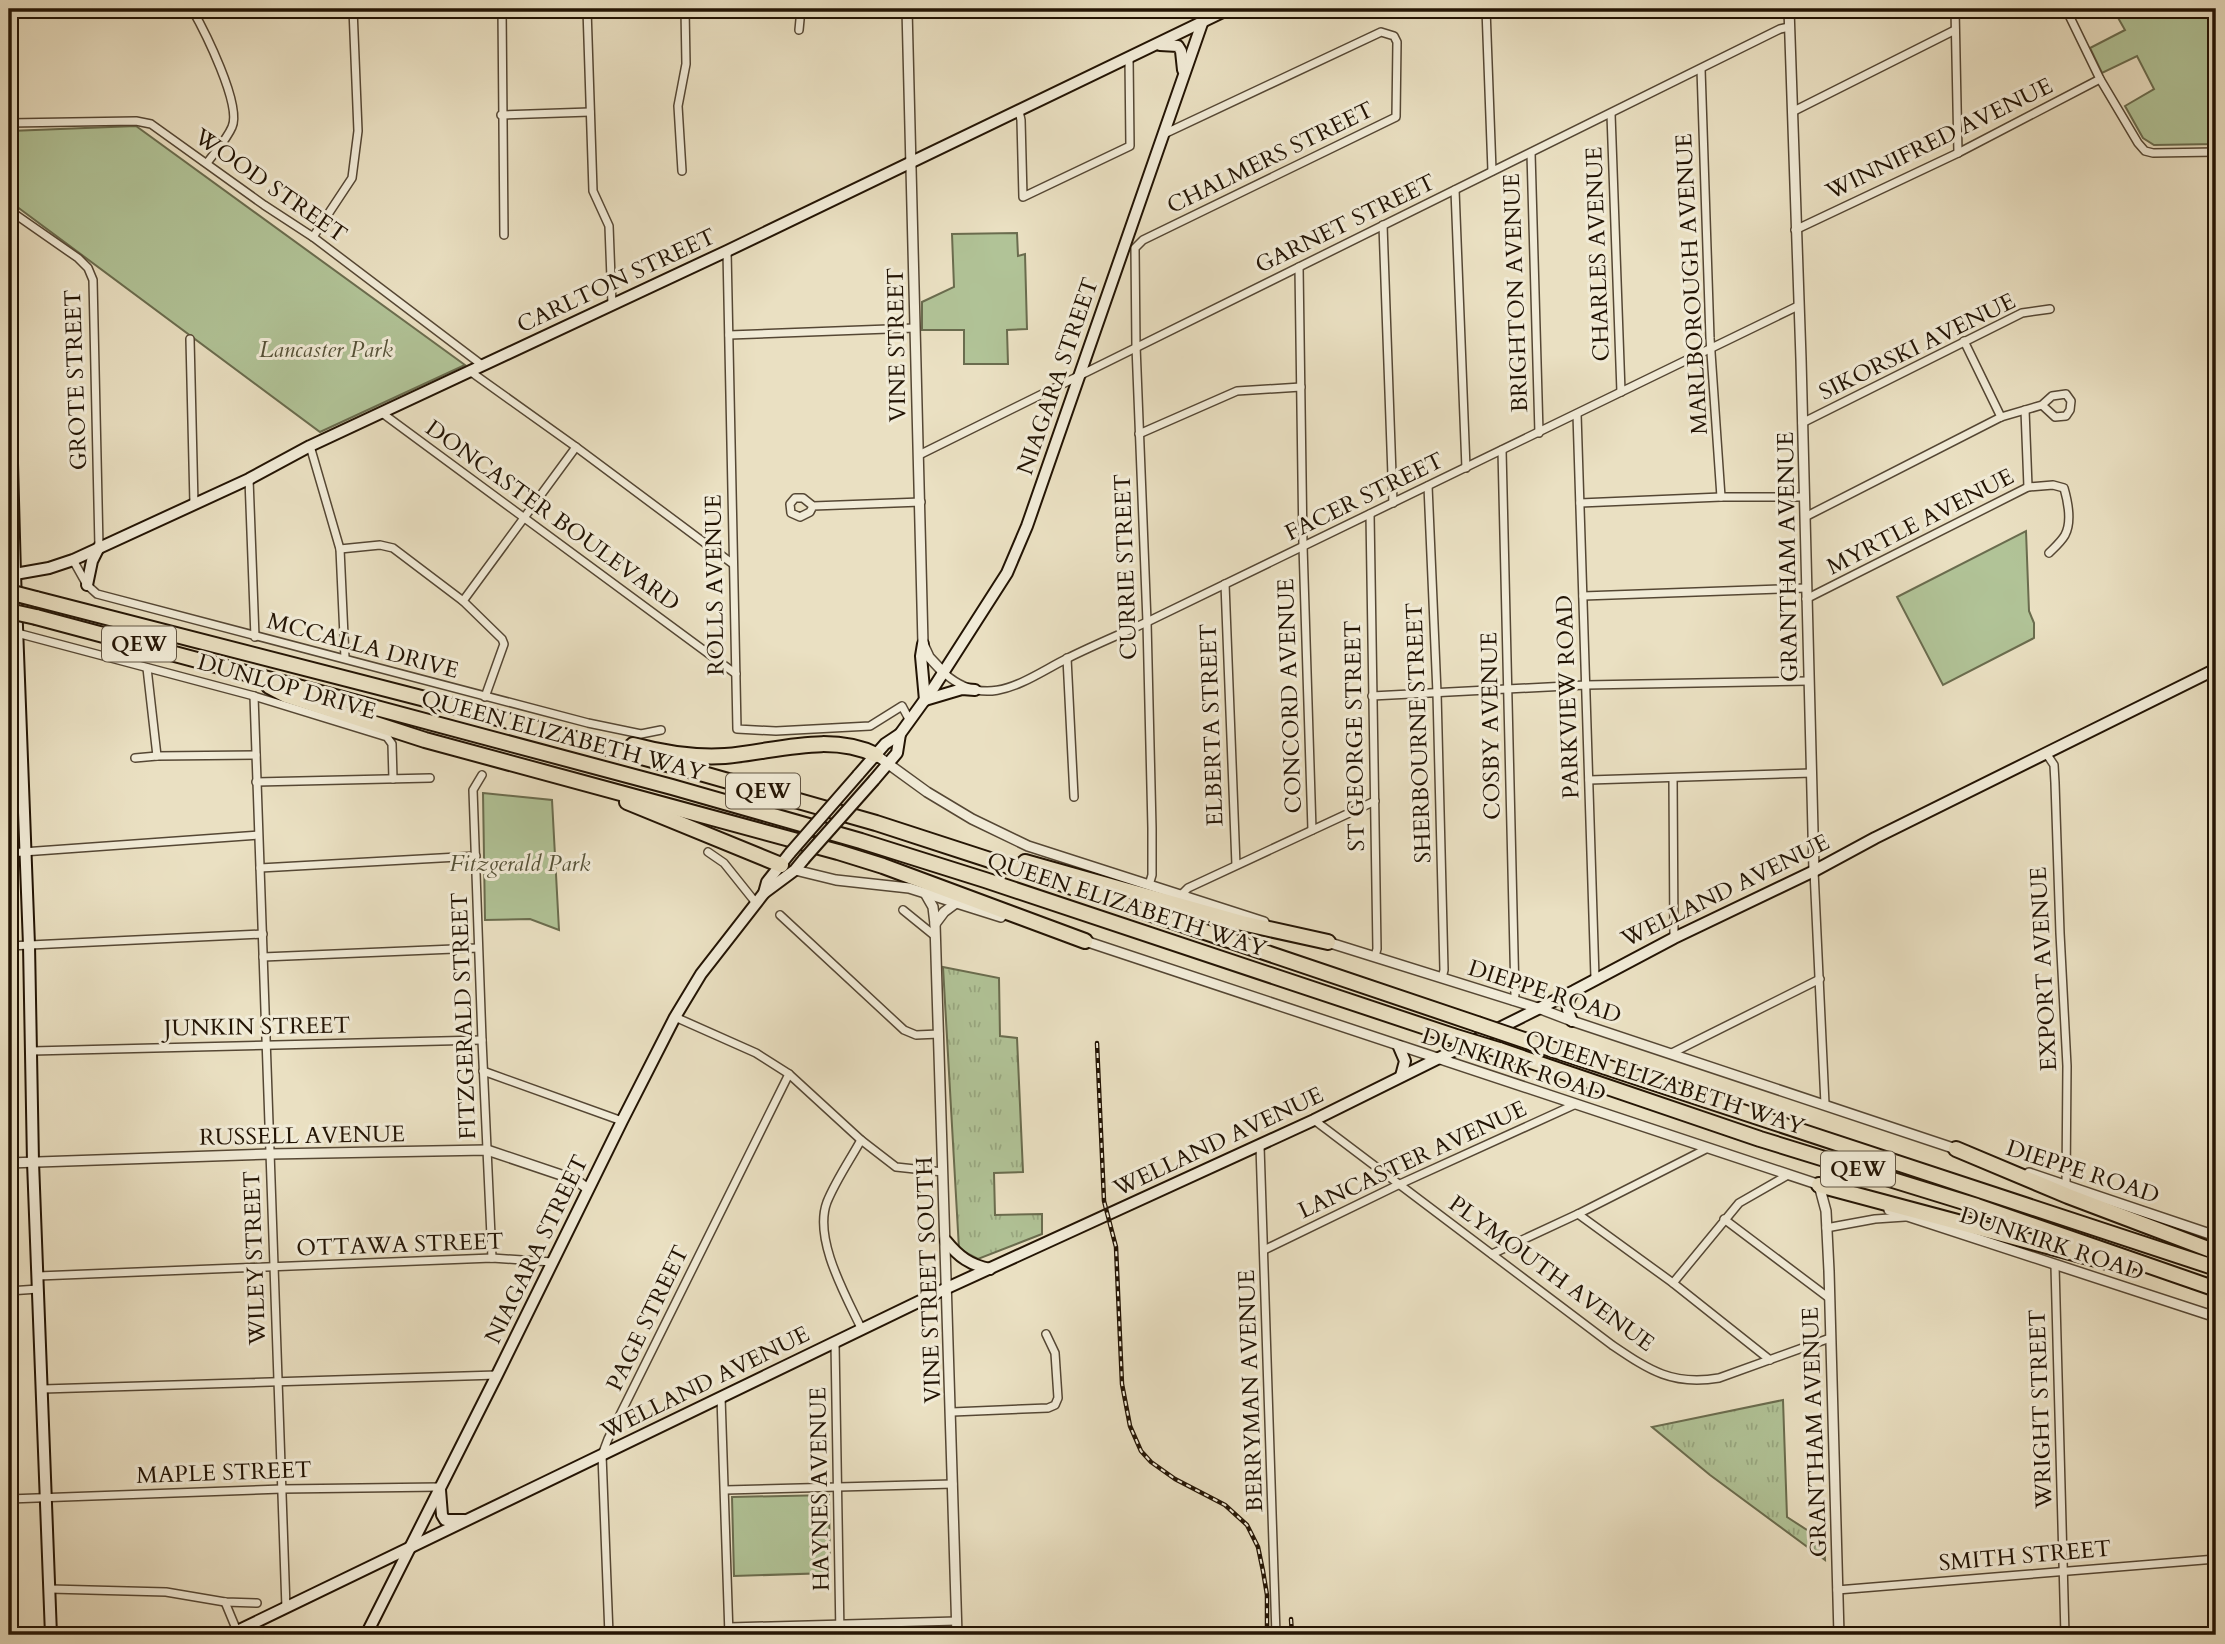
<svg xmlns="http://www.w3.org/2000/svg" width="2225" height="1644" viewBox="0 0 2225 1644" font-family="Cardo,serif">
  <defs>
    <pattern id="grass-tufts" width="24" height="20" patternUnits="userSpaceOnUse" patternTransform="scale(1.75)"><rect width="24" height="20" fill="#b1c397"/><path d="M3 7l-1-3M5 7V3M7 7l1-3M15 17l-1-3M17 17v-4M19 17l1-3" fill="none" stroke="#98a780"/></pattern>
  </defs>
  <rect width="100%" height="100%" fill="#eae0c2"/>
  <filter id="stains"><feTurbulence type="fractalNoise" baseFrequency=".00286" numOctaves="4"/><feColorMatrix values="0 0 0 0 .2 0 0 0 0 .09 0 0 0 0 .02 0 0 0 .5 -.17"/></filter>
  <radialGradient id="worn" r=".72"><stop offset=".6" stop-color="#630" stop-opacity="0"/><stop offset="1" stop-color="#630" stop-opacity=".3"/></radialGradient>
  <g fill="url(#grass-tufts)" stroke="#6a6c4e" stroke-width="2">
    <path d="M 943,967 L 999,978 L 1000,1036 L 1017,1038 L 1023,1172 L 994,1173 L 995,1215 L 1042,1214 L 1042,1234 L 978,1259 L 959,1249 Z"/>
    <path d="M 1783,1400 L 1787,1517 L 1824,1541 L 1825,1560 L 1710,1475 L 1652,1427 Z"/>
  </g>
  <g fill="#b1c397" stroke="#6a6c4e" stroke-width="2">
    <path d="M 2216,14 L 2216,144 L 2154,145 L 2143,138 L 2125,106 L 2154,89 L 2137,56 L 2102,73 L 2090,48 L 2125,30 L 2117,16 Z"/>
    <path d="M 136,126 L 465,365 L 320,432 L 16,206 L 10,131 Z"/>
    <path d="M 1017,233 L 1018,256 L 1025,254 L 1027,329 L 1007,330 L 1008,364 L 964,364 L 964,330 L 922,330 L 922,302 L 954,287 L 952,234 Z"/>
    <path d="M 2026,531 L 2029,611 L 2034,623 L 2034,638 L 1943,685 L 1897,597 Z"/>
    <path d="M 483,793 L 552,800 L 559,930 L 530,919 L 485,920 Z"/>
    <path d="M 829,1495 L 830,1573 L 734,1576 L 732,1497 Z"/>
  </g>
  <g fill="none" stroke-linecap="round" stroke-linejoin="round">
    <defs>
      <g id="minor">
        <path d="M 192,9 C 204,30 242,105 232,127 C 227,139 215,152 207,163"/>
        <path d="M 502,9 L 504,235"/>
        <path d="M 587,9 L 593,191 L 609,226 L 612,304"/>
        <path d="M 1486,9 L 1492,171"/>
        <path d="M 1955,9 L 1958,153"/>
        <path d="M 2066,9 L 2100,79 L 2138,143 L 2145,151 L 2153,153 L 2216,152"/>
        <path d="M 799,30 L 801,9"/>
        <path d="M 1701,69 L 1710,338 L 1721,497"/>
        <path d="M 1019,111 L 1021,120 L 1023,197 L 1130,146 L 1129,58"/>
        <path d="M 1792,112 L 1955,30"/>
        <path d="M 1611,114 L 1621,392"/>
        <path d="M 501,115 L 590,112"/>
        <path d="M 9,123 L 136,121 L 151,124 L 264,205 L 313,237 L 482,365"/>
        <path d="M 1531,153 L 1539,433"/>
        <path d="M 682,171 L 678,106 L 686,64 L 685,9"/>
        <path d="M 1455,190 L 1466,468"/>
        <path d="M 9,210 L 78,258 L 88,268 L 93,280 L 99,547"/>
        <path d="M 1383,225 L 1393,503"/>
        <path d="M 1795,230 L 1958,153 L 2100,79"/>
        <path d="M 313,237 L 352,178 L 358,131 L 353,9"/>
        <path d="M 727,251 L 737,729 L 776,731 L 870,726 L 902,706 L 910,721"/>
        <path d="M 1299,267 L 1303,546 L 1312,830"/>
        <path d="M 729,335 L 915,328"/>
        <path d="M 190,339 L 194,504"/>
        <path d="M 1964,341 L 2001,417"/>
        <path d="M 471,372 L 576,447 L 733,564"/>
        <path d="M 2025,410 L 2028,487"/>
        <path d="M 382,413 L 736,674"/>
        <path d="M 1577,414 L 1595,978"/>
        <path d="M 1802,423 L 2022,313 L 2050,309"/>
        <path d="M 1139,434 L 1237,391 L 1301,387"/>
        <path d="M 310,446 L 340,549 L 345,658"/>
        <path d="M 1502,450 L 1515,995 L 1513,1001"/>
        <path d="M 919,455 L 1780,29 L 1789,27"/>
        <path d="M 249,479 L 255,637"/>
        <path d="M 1428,486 L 1437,693 L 1444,970 L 1442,978"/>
        <path d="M 1580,503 L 1721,497 L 1804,497"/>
        <path d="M 813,506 L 810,512 L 800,517 L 791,513 L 790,504 L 795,498 L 803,498 L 813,506 L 921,502"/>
        <path d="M 1370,514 L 1377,949 L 1375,956"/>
        <path d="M 1805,517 L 2001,417 L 2042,405 L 2052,396 L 2066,394 L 2071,401 L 2070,410 L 2066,416 L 2055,417 L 2042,405"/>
        <path d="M 340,549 L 380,545 L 393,548 L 463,601 L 502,639 L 504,644 L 485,697"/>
        <path d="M 73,560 L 87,585 L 97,594 L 588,723 L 641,734 L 661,730"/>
        <path d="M 1225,584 L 1236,865"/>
        <path d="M 1583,596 L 1806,588"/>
        <path d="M 1806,599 L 2028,487 L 2053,485 L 2064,488 C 2068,502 2072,522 2065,535 C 2061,542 2054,548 2049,553"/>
        <path d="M 463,601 L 576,447"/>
        <path d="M 17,633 L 254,696 L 387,737 L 392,744 L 393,779"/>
        <path d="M 1067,658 L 1074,797"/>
        <path d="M 147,668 L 157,756"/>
        <path d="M 944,673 C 988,712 1026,679 1068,658 C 1094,645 1121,634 1147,622 L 1798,306"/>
        <path d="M 254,696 L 286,1608"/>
        <path d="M 1372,696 L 1586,685 L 1809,681"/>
        <path d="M 2046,753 L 2054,765 L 2055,783 L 2060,933 L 2067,1066 L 2066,1185"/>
        <path d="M 135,758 L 157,756 L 256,755"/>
        <path d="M 9,774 L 23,773"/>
        <path d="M 482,775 L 473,790 L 482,1040 L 492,1258"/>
        <path d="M 1673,778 L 1674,938"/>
        <path d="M 1589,780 L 1812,773"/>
        <path d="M 256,782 L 430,778"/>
        <path d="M 708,852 L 724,863 L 756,903"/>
        <path d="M 9,853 L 258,835"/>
        <path d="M 260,868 L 476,856"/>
        <path d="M 1814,871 L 1825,1104"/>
        <path d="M 1149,885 L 1152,875 L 1152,828 L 1147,622 L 1136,346 L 1135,248 L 1143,240 L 1396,117 L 1397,42 L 1394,36 L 1381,32 L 1164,134"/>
        <path d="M 1181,895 L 1188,888 L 1375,801"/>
        <path d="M 903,910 L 935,936"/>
        <path d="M 780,915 L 904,1030 L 916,1035 L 939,1034"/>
        <path d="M 9,946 L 263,934"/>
        <path d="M 263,957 L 478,948"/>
        <path d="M 675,1017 L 756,1053 L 789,1074 L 861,1140 L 896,1167 L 943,1172"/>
        <path d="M 32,1051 L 482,1040"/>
        <path d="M 1672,1053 L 1820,979"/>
        <path d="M 483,1071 L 622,1121"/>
        <path d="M 1314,1120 L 1612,1345 C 1649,1370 1672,1386 1719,1378 L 1830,1338"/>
        <path d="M 861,1140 C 850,1160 836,1180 827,1202 C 813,1239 846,1296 862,1330"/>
        <path d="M 1260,1146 L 1276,1635"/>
        <path d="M 1578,1214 L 1673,1283 L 1770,1360"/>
        <path d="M 1724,1219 L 1829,1298"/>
        <path d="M 1826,1228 L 1875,1219 L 1905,1217"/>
        <path d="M 1264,1250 L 1400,1184 L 1576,1104"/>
        <path d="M 1492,1254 L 1578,1214 L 1708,1148"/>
        <path d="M 2055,1266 L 2065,1635"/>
        <path d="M 38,1276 L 492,1258 L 552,1262"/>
        <path d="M 1673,1283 L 1739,1203 L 1788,1175"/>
        <path d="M 9,1291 L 38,1289"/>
        <path d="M 835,1343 L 840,1635"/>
        <path d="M 43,1389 L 497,1375"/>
        <path d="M 721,1397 L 729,1635"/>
        <path d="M 952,1412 L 1048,1408 L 1055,1405 L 1058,1398 L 1055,1353 L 1046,1334"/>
        <path d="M 725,1490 L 953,1484"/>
        <path d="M 9,1499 L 282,1489 L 440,1487"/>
        <path d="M 50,1589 L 166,1592 L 225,1602 L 257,1603"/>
        <path d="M 1837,1590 L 2216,1559"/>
        <path d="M 225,1602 L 237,1631"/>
        <path d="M 729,1627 L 957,1621"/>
        <path d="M 609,1635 L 602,1455 L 608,1439 L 789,1074"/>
      </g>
      <g id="tertiary">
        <path d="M 907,9 L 923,644 L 929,657 L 944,673"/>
        <path d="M 1789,9 L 1801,359 L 1814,871"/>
        <path d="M 876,755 L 927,792 L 972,819 L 1028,846 L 1264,922"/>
        <path d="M 795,870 L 836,880 L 909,888 L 1001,917"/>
        <path d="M 925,893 L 933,907 L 935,924 L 957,1635"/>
        <path d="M 935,924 L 944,912 L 956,903"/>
        <path d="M 1082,940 L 1823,1186"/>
        <path d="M 1324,941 L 1538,1008 L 1572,1021 L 1959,1150"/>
        <path d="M 9,1163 L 270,1154 L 487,1150 L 576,1180 L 588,1189"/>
        <path d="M 2029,1173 L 2216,1236"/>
        <path d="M 1819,1185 L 1826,1211 L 1829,1271 L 1839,1635"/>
        <path d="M 1889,1210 L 2216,1317"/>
      </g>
      <g id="secondary">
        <path d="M 1160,45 L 1178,46 L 1181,51 L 1183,70"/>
        <path d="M 9,353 L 15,574 L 29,945 L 33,1162 L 51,1635"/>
        <path d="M 15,574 L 49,568 L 73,560 L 249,479 L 310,446 L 727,251 L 1229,9"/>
        <path d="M 87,585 L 92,561 L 99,547"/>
        <path d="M 923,644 L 921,656 L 925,700"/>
        <path d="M 925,700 L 962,689 L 975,690"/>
        <path d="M 858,775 L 885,744 L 900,734 L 934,687 L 1007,573 L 1027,526 L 1207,9"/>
        <path d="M 874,780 L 897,753 L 900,734"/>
        <path d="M 764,893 L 795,870 L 804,859"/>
        <path d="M 1572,1021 C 1567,1010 1565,1004 1573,993"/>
        <path d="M 1399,1047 L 1405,1061 L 1401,1076"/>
        <path d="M 946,1241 C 959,1257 970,1265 990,1269"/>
        <path d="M 440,1490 L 442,1515 L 445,1520 L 464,1520"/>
        <path d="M 229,1635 L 947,1288 L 1314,1120 L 1574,991 L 1674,938 L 1814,871 L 1875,838 L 2216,669"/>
        <path d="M 366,1635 L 497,1375 L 622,1121 L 675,1017 L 701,974 L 764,893 L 767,882 L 790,853"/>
      </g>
      <g id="motorway">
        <path d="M 36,599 L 464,709 L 693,771 L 876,823 L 1048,879 L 1477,1024"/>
        <path d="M 36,617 L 672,787 L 861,841 L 985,880 L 1453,1036"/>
        <path d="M 269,686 L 286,695 L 425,740 L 838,852 L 883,866 L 1085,941"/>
        <path d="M 633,745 C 663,753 694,758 725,756 C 775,752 828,732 876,755"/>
        <path d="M 627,802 L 781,865"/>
        <path d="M 1025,862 L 1242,923 L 1328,942"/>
        <path d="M 1527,1041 L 2216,1268"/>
        <path d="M 1499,1050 L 1760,1139 L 1977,1206 L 2216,1289"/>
        <path d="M 1956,1149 L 2068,1196 L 2216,1252"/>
        <path d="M 1819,1185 L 2126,1267"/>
      </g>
    </defs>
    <use href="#minor" stroke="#554734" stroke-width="10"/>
    <use href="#tertiary" stroke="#554734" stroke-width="12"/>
    <use href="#secondary" stroke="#231404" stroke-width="14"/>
    <use href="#motorway" stroke="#231404" stroke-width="18"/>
    <use href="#minor" stroke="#f1ebd7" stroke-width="7"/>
    <use href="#tertiary" stroke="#f1ebd7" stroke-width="9"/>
    <use href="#secondary" stroke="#f1ebd7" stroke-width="10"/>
    <use href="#motorway" stroke="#eae0c2" stroke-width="14"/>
    <defs>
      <g id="rail">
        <path d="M 1097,1043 L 1104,1201 L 1116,1247 L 1122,1384 L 1130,1426 L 1141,1451 L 1151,1462 L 1175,1479 L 1225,1505 L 1247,1525 L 1258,1547 L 1263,1571 L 1267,1595 L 1267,1635"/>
        <path d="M 1291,1619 L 1292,1635"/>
        <path d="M 1798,1632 L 1800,1635"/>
      </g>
    </defs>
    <use href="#rail" stroke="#231404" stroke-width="4.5"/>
    <use href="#rail" stroke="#f1ebd7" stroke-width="2" stroke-dasharray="5" stroke-linecap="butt"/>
    <defs>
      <g id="secondary-bridge">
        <path d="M 790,853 L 858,775"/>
        <path d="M 804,859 L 874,780"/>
      </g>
      <g id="motorway-bridge">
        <path d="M 9,592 L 36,599"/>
        <path d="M 9,611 L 36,617"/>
        <path d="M 1477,1024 L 1527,1041"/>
        <path d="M 1453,1036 L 1499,1050"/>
      </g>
    </defs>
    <use href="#secondary-bridge" stroke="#231404" stroke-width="14" stroke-linecap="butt"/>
    <use href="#motorway-bridge" stroke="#231404" stroke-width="18" stroke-linecap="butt"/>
    <use href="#secondary-bridge" stroke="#f1ebd7" stroke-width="10"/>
    <use href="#motorway-bridge" stroke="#eae0c2" stroke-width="14"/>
  </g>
  <g text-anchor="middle" stroke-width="6" stroke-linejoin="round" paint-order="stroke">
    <g fill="#f1ebd7" stroke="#615443" stroke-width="2">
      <rect x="102" y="626.5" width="74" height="35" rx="5"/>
      <rect x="726" y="773.5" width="74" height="35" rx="5"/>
      <rect x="1821" y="1151.5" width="74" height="35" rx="5"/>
    </g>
    <g font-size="21" font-weight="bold" fill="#231404">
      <text x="139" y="651">QEW</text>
      <text x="763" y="798">QEW</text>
      <text x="1858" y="1176">QEW</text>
    </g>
    <g font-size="23" fill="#231404" stroke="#f1ebd7">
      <text transform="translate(1939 138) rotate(-26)" y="8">WINNIFRED AVENUE</text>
      <text transform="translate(1270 157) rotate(-26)" y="8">CHALMERS STREET</text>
      <text transform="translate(271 185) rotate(35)" y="8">WOOD STREET</text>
      <text transform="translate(1345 223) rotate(-26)" y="8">GARNET STREET</text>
      <text transform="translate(1597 254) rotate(-92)" y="8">CHARLES AVENUE</text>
      <text transform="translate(616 280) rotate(-25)" y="8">CARLTON STREET</text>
      <text transform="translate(1691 284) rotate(-93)" y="8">MARLBOROUGH AVENUE</text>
      <text transform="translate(1515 293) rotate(-92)" y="8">BRIGHTON AVENUE</text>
      <text transform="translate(896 345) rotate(-91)" y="8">VINE STREET</text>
      <text transform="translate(1917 346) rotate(-26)" y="8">SIKORSKI AVENUE</text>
      <text transform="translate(1057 376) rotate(-71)" y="8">NIAGARA STREET</text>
      <text transform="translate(75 380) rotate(-92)" y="8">GROTE STREET</text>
      <text transform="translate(1364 496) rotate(-26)" y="8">FACER STREET</text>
      <text transform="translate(553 515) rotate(36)" y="8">DONCASTER BOULEVARD</text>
      <text transform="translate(1920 521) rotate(-27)" y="8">MYRTLE AVENUE</text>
      <text transform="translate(1787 557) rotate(-91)" y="8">GRANTHAM AVENUE</text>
      <text transform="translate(1125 567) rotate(-92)" y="8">CURRIE STREET</text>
      <text transform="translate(714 585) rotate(-91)" y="8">ROLLS AVENUE</text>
      <text transform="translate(363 645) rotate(15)" y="8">MCCALLA DRIVE</text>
      <text transform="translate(287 686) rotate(16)" y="8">DUNLOP DRIVE</text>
      <text transform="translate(1289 696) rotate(-92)" y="8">CONCORD AVENUE</text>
      <text transform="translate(1567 697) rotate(-92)" y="8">PARKVIEW ROAD</text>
      <text transform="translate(1211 725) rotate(-92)" y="8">ELBERTA STREET</text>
      <text transform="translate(1490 726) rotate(-91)" y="8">COSBY AVENUE</text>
      <text transform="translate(1418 733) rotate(-92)" y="8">SHERBOURNE STREET</text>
      <text transform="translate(563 735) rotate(15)" y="8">QUEEN ELIZABETH WAY</text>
      <text transform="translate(1354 736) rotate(-91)" y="8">ST GEORGE STREET</text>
      <text transform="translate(1725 890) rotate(-26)" y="8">WELLAND AVENUE</text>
      <text transform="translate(1127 904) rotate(18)" y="8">QUEEN ELIZABETH WAY</text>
      <text transform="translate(2043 969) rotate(-93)" y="8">EXPORT AVENUE</text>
      <text transform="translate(1545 991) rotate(18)" y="8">DIEPPE ROAD</text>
      <text transform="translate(463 1016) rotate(-92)" y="8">FITZGERALD STREET</text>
      <text transform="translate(257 1026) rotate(-1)" y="8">JUNKIN STREET</text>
      <text transform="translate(1514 1064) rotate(18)" y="8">DUNKIRK ROAD</text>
      <text transform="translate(1665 1082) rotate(18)" y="8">QUEEN ELIZABETH WAY</text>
      <text transform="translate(302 1135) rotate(-1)" y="8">RUSSELL AVENUE</text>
      <text transform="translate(1218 1141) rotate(-25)" y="8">WELLAND AVENUE</text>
      <text transform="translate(1412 1159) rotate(-25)" y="8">LANCASTER AVENUE</text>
      <text transform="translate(2083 1171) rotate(18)" y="8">DIEPPE ROAD</text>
      <text transform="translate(2052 1243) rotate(18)" y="8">DUNKIRK ROAD</text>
      <text transform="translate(400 1244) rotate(-2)" y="8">OTTAWA STREET</text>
      <text transform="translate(536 1249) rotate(-64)" y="8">NIAGARA STREET</text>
      <text transform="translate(254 1258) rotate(-92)" y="8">WILEY STREET</text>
      <text transform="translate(1552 1273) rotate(36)" y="8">PLYMOUTH AVENUE</text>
      <text transform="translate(928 1280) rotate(-92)" y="8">VINE STREET SOUTH</text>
      <text transform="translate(647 1318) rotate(-64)" y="8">PAGE STREET</text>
      <text transform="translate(705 1382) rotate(-26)" y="8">WELLAND AVENUE</text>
      <text transform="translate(1250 1391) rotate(-92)" y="8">BERRYMAN AVENUE</text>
      <text transform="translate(2040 1409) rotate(-92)" y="8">WRIGHT STREET</text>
      <text transform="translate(1814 1432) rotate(-92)" y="8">GRANTHAM AVENUE</text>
      <text transform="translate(224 1472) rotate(-2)" y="8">MAPLE STREET</text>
      <text transform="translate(819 1489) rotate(-91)" y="8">HAYNES AVENUE</text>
      <text transform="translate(2025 1555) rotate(-5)" y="8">SMITH STREET</text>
    </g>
    <g font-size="23" font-style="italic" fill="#555137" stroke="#f1ebd7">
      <text x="326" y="357">Lancaster Park</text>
      <text x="520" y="871">Fitzgerald Park</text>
    </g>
  </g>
  <rect width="2225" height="1644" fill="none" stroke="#eae0c2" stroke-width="35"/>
  <rect x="10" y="10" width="2204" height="1623" fill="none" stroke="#231404" stroke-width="3.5"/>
  <rect x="18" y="18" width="2190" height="1609" fill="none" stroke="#231404" stroke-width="2"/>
  <rect width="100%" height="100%" filter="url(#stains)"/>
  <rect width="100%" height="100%" fill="url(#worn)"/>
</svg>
